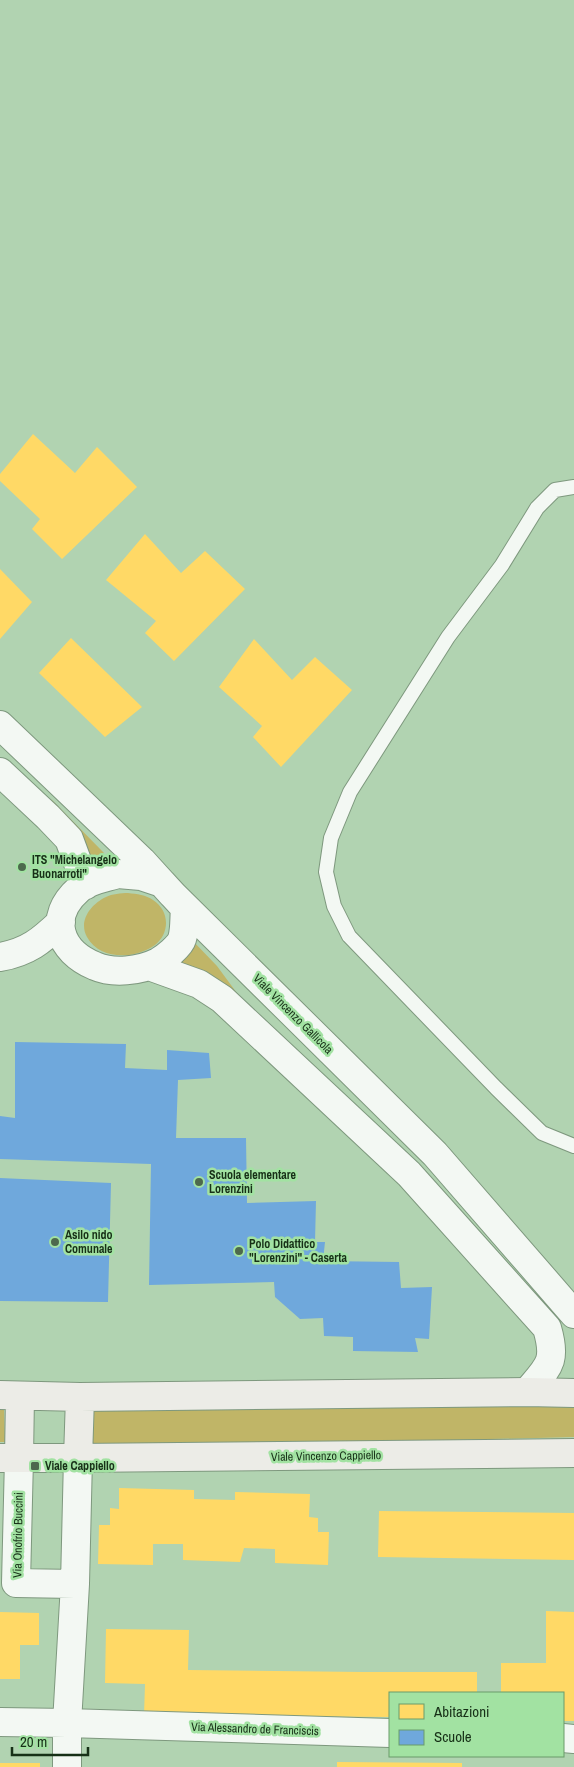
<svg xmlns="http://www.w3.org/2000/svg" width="574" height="1767" viewBox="0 0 574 1767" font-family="'Archivo Narrow',sans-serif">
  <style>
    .green { fill: #c0b567 }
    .homes { fill: #ffd966 }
    .schools { fill: #6fa8dc }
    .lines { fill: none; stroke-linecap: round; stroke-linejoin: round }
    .lane-casing { stroke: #7e987e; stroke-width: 16 }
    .street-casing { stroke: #7e987e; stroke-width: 30 }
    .secondary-casing { stroke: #7e987e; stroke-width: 30 }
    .lane { stroke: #f3f8f3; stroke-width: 14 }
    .street { stroke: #f3f8f3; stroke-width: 28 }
    .secondary { stroke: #ecece7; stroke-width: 28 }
    .poi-dot { fill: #4d694d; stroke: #a2e2a2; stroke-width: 2 }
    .labels { text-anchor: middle; stroke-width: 5; stroke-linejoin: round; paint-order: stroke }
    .poi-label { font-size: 12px; font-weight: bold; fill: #173017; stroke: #a2e2a2; text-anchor: start }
    .street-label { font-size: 12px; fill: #173017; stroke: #a2e2a2 }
  </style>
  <rect width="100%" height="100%" fill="#b1d3b1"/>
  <path class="green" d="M51 799 104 853 88 864 66 821Z
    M128 893C137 894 146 895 153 900 170 911 170 933 155 945 136 959 100 961 87 937 78 921 91 904 106 897 112 894 121 893 128 893Z
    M190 938 217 966 242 1000C218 980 206 972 177 961Z
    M574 1404V1437L90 1449 92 1408Z
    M0 1408H4L5 1442H0Z"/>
  <path class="homes" d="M33 434 75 473 97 447 137 487 62 559 32 529 40 519 0 481V474Z
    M145 534 181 573 205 551 245 589 174 661 145 633 156 621 106 580Z
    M0 569 32 602 0 639Z
    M71 638 142 707 105 737 39 673Z
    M254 639 292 680 315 657 352 690 281 767 253 737 262 726 219 687Z
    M119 1488 194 1490V1499L235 1500V1492L310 1494 309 1517 318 1518V1532H329L328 1565 275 1563V1549L244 1548 240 1562 183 1560V1544H153V1565L98 1564 99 1525H110V1508L119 1509Z
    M379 1511 574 1513V1560L378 1557Z
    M546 1611 574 1612V1721H563V1693H501V1663H546Z
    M0 1612 39 1613V1645H20V1679H0Z
    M106 1629 189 1630 188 1670 363 1672H477V1693H390V1717L144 1715 145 1684 105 1683Z
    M337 1762 462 1763V1767H337Z
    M0 1763H40V1767H0Z"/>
  <path class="schools" d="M15 1042 126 1044 125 1068 167 1070V1050L209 1053 211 1078 178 1080 176 1138H246L247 1203 316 1201 315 1242H325L323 1261 399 1262 401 1288 432 1287 429 1339 415 1338 418 1352 353 1351V1337L324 1336 323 1318 300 1319 275 1297 274 1282 149 1285 151 1164 0 1159V1116L15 1118Z
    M0 1178 111 1183 108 1302 0 1301Z"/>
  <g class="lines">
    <g class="lane-casing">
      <path id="lane" d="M574 487 555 490 537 508 502 565 448 637 350 792 331 838 326 872 334 906 349 936 496 1088 542 1133 574 1146"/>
    </g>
    <g class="street-casing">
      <path id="street" d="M0 725 142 861 172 894 435 1154 574 1314
        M0 772 48 817 69 839 86 885
        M118 874 141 876 162 883 185 908C184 918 185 930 182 939 180 946 165 958 158 962 140 971 113 974 95 966 59 951 47 917 79 889 89 880 105 878 118 874Z
        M0 957C28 952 41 941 61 922
        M149 966 199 984 222 999 409 1174 547 1328C557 1362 549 1366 527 1392
        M19 1458 16 1583 75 1584
        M0 1722 67 1723 390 1733
        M563 1738 574 1739
        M67 1767V1723L75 1584 78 1458"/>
    </g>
    <g class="secondary-casing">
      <path id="secondary" d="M0 1395 80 1397 527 1392 574 1393
        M0 1458H78L574 1453
        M19 1458 20 1396
        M78 1458 80 1397"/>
    </g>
    <use href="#lane" class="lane"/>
    <use href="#street" class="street"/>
    <use href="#secondary" class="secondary"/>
  </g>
  <g class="poi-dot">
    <circle cx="22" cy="867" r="5"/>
    <circle cx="199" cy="1182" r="5"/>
    <circle cx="55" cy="1242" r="5"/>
    <circle cx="239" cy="1251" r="5"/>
    <rect x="30" y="1461" width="10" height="10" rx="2.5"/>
  </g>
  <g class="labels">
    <g class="poi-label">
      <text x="32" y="864">ITS "Michelangelo<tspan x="32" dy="14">Buonarroti"</tspan></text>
      <text x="209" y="1179">Scuola elementare<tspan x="209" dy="14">Lorenzini</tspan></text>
      <text x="65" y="1239">Asilo nido<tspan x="65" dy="14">Comunale</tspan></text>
      <text x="249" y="1248">Polo Didattico<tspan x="249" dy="14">"Lorenzini" - Caserta</tspan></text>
      <text x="45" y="1470">Viale Cappiello</text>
    </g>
    <g class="street-label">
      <text transform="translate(293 1014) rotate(45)" y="4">Viale Vincenzo Gallicola</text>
      <text transform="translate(326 1456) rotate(-1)" y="4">Viale Vincenzo Cappiello</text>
      <text transform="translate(18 1535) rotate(-89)" y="4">Via Onofrio Buccini</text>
      <text transform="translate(255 1729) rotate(2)" y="4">Via Alessandro de Franciscis</text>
    </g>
  </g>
  <rect x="389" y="1692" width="175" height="65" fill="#a2e2a2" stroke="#6a9b6a"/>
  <rect x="399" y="1704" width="25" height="15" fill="#ffd966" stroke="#6a9b6a"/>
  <text x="434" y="1717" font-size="15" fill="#173017">Abitazioni</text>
  <rect x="399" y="1730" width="25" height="15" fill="#6fa8dc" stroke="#6a9b6a"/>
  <text x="434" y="1742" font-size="15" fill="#173017">Scuole</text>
  <path d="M12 1747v8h76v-8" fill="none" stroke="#173017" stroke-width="2.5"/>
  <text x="20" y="1747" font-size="15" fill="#173017" stroke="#a2e2a2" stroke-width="4" paint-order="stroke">20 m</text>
</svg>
